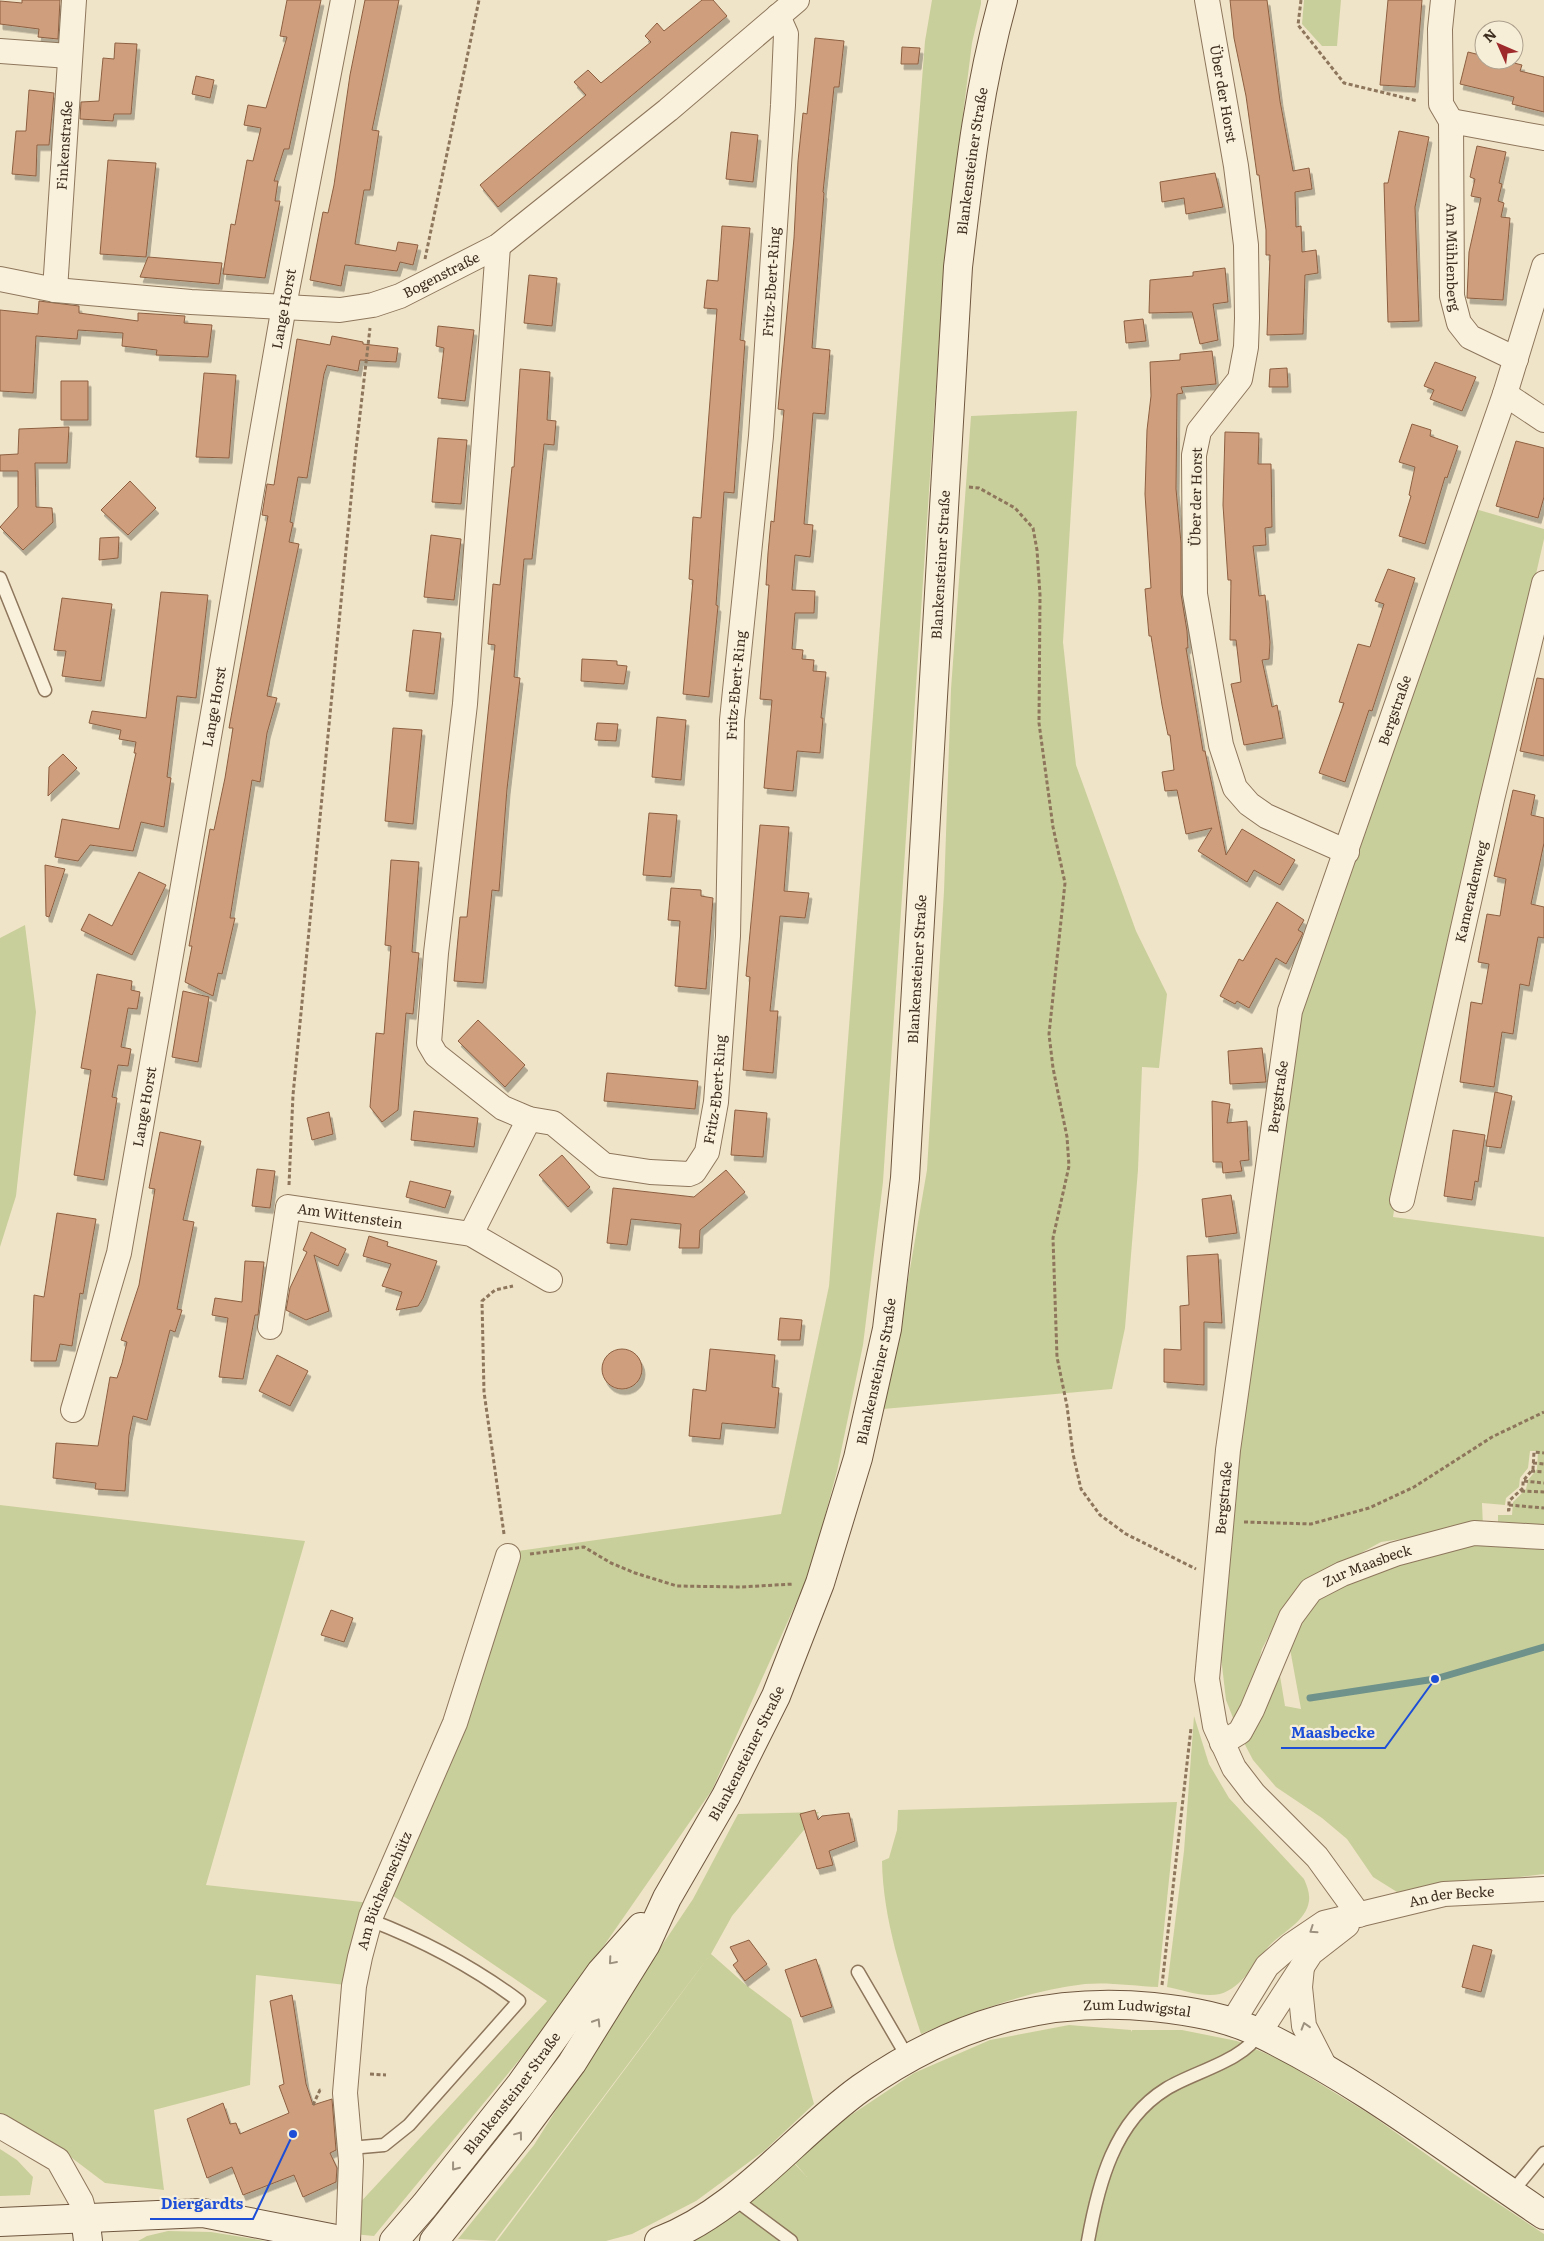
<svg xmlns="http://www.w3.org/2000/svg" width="1544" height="2241" viewBox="0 0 1544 2241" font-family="Literata,serif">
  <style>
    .green { fill: #c9cf9b }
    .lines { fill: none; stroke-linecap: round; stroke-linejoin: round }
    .stream { stroke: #6f938a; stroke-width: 7 }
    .building { fill: #cf9f7d; stroke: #8d5f41; filter: url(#shadow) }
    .lane-casing { stroke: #8d765c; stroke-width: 15 }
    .street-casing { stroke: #8d765c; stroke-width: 26 }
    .secondary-casing { stroke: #6f573f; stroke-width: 30 }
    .path { stroke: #8d765c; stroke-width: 3; stroke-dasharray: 4 2.5; stroke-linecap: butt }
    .lane { stroke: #faf1dc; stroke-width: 12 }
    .street { stroke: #faf1dc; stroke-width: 24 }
    .secondary { stroke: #faf1dc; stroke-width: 28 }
    .oneway { stroke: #9c907e }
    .labels { text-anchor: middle; stroke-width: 4.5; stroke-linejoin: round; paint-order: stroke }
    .street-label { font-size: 14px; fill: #3d2e20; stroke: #f7eed8 }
    .leader { fill: none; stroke: #1d4ed8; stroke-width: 2 }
    .callout-dot { fill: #1d4ed8; stroke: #f7eed8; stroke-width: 2 }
    .callout-label { font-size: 15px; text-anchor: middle; font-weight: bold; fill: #1d4ed8; stroke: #f7eed8; stroke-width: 4.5; stroke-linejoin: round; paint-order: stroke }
  </style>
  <defs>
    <filter id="shadow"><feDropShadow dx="3" dy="5.5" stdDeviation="0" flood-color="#0004"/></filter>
  </defs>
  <rect width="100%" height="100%" fill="#f0e4c8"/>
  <path class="green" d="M932 0H981V4L972 43 944 266 883 1182 863 1345 837 1471 810 1572 712 1790 553 2019 374 2236 353 2234 355 2208 547 2001 386 1891 518 1551 781 1514 829 1286 925 41Z
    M1304 0H1341L1337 46H1322L1302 24Z
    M1077 411 1063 642 1076 765 1136 931 1167 994 1159 1068 1142 1067 1138 1170 1125 1328 1112 1389 883 1409 900 1327 927 1170 944 891 951 689 971 416Z
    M1472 508 1544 529V539L1404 1149 1393 1217 1544 1237V1531L1498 1528V1515H1512L1513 1502 1526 1489 1528 1480 1537 1469 1538 1451H1530L1528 1468 1520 1478 1519 1487 1506 1498 1505 1505 1482 1503 1483 1527 1381 1542 1319 1576 1272 1630 1262 1649 1256 1672 1235 1723 1226 1700 1221 1657 1229 1564 1239 1448 1298 1007Z
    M25 925 36 1012 16 1196 0 1247V938Z
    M0 1505 305 1541 206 1885 371 1903 346 1985 256 1975 250 2085 154 2110 164 2190 105 2183 68 2155 0 2114Z
    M1544 1543V1874L1397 1892 1373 1877 1347 1839 1322 1818 1276 1787 1253 1760 1241 1737 1279 1670 1285 1706 1301 1709 1288 1638 1315 1595 1451 1544Z
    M1194 1716 1209 1764 1229 1798 1304 1879C1307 1886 1310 1893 1309 1901 1306 1922 1282 1932 1269 1946 1255 1962 1242 1988 1220 1994 1204 1998 1183 1990 1167 1987L1184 1851Z
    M1177 1802 1158 1987C1135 1986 1108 1982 1085 1984 1028 1991 973 2011 921 2034 903 1977 883 1921 882 1861L889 1858 897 1830 898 1810Z
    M819 1812 732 1916 711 1954 746 1985 791 2019 814 2104 764 2151 696 2201 632 2234 606 2241H497L710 1955 495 2241 458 2239 534 2145 628 1996 693 1899 738 1814Z
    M1069 2025 1131 2030 1132 2032V2030H1182L1237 2041 1283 2061 1371 2115 1454 2174 1544 2234V2241H680L793 2162 807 2177 794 2162 842 2121 914 2073 990 2040Z
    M0 2149 17 2160 33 2177 30 2195 0 2196Z
    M168 2231 211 2232 266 2241H138L147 2236Z"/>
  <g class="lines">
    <path class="stream" d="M1310 1698 1435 1679 1544 1647"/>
  </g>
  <path class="building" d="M22 0H60L58 39 38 37 39 29 0 24V1L22 3Z
    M287 0H321L289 149H284L274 181H278L275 201H280L265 278 223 274 231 224 235 225 247 160 253 161 261 128 244 125 248 105 266 108 287 37 280 36Z
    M365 0H399L372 130 379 131 370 190H364L355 244 396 251 398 242 418 245 413 265 400 262 397 271 345 265 341 286 310 280 323 212 328 213 334 185 350 75Z
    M702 0H713L727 16 498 207 480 185 586 95 574 82 588 70 601 83 651 42 645 36 657 23 664 31Z
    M1230 0H1267L1280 101 1293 171 1309 168 1312 189 1295 192 1296 227 1301 226 1302 252 1316 250 1318 273 1305 275 1303 334 1267 335 1270 255H1266V230L1259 175H1257L1246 96 1234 38Z
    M1388 0H1422L1415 87 1380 85Z
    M815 38 844 41 839 87H834L823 192 824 193 812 348 830 350 825 414 813 413 804 524 813 525 810 557 795 555 792 590 815 591 814 613H795L792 649 803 650 802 659 814 660 813 671 826 672 821 718H823L820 753 797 751 793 791 764 788 772 700 760 699 769 585H766L768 553 771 521 774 522 784 410 778 409 794 238 798 161 803 113 807 114Z
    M115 43 137 44 131 114H114L113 121 80 119 81 102 99 101 103 58 114 59Z
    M902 47 920 48 918 64H901Z
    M1468 52 1484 56V60H1502L1522 65 1520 71 1544 77V112L1512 104 1514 97 1460 84Z
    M196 76 214 80 210 98 192 94Z
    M29 90 54 93 49 145H37L36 176 12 174 16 131H26Z
    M1399 131 1429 137 1415 207 1419 321 1388 322 1384 183H1388Z
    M731 132 758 135 753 182 726 179Z
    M1477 146 1506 152 1499 183 1502 184 1498 201 1504 203 1501 217 1510 218 1503 300 1467 298 1469 252 1481 198 1471 196 1475 179 1470 177Z
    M108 160 156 163 146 257 100 254Z
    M1215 173 1223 207 1186 214 1184 198 1162 202 1160 182Z
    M722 226 750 228 740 340 745 341 734 493 724 492 716 605 718 606 709 697 683 694 693 580 689 579 693 517 701 518 717 309 704 308 707 280 718 281Z
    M148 257 222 263 219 284 140 277Z
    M1225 268 1228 302 1213 304 1218 340 1200 344 1192 312 1149 313 1150 280 1193 276V272Z
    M529 275 557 278 552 326 524 323Z
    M39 301 79 306V313L138 321V313L185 316 184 323 212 325 208 357 156 355 157 350 122 346 123 333 78 330 77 339 36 336 33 393 0 391V310L38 314Z
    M1143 319 1146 341 1126 343 1124 321Z
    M438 326 474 330 465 401 438 398 444 348 436 346Z
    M332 336 363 342V344L398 348 396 362 360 360 358 371 327 365 324 374 307 478 298 477 290 522 293 523 289 542 299 544 267 696 277 698 267 733 260 782 252 780 230 918H235L222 974 218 973 213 996 185 982 192 946H189L210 829 214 830 225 778 233 728H229L268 516 262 515 267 484 274 485 297 339 330 345Z
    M1212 351 1216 384 1181 387 1183 393 1177 394 1176 489 1181 543V594L1187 631 1188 648H1186L1203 751H1205L1226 855 1242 829 1295 860 1280 885 1254 870 1247 882 1198 851 1212 828 1186 834 1177 790 1165 791 1162 772 1174 770 1170 735H1168L1162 705 1151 636H1149L1145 589 1151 588 1145 494 1147 430 1151 396 1150 362 1180 360V354Z
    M1435 362 1476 377 1462 411 1430 399 1434 390 1424 386Z
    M1287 368 1288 387H1269L1270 369Z
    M520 369 550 372 547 420 556 421 554 445 544 444 532 559H524L514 677 520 678 507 789 499 891 492 890 483 983 454 981 460 917H467L495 645 488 644 493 584 500 585 512 467H514Z
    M204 373 236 375 229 458 196 457Z
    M61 381H88V420H61Z
    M1412 424 1431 430 1430 436 1458 446 1447 478 1445 477 1425 544 1399 536 1411 496 1409 495 1415 467 1399 462Z
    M69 427 67 463H35L36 507 52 508 53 522 23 550 0 527 18 507V471H0V455L18 454 19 429Z
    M1225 432 1259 433 1258 464H1271L1272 527 1265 528 1266 545 1253 546 1259 596 1265 595 1270 642 1269 659 1262 660 1272 707 1277 705 1283 738 1244 745 1231 684 1241 682 1236 640H1230L1231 580H1228L1223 505Z
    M438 438 467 440 461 504 432 502Z
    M1516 441 1544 448V497L1538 518 1496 506Z
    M130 481 156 508 128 535 101 510Z
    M431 535 461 539 454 600 424 597Z
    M119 537 118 558 99 560 100 538Z
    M1388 569 1415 578 1372 711 1369 710 1345 782 1319 773 1344 703 1339 702 1358 644 1370 647 1384 604 1375 601Z
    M161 592 208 595 196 698 177 696 167 777 171 778 164 827 141 822 133 851 90 845 78 861 55 857 62 819 119 829 136 753H134L136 742 119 739 121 730 89 723 92 711 146 718Z
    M62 598 112 604 101 681 62 676 66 651 54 650Z
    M413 630 441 633 434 694 406 691Z
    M582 659 617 661V665L627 666 624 684 581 681Z
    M1537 678 1544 679V756L1520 751Z
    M657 717 686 720 681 780 652 777Z
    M597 723 618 724 616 741 595 740Z
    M393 728 422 730 413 824 385 821Z
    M63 754 77 768 48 796 49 767Z
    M1513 790 1535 795 1531 815 1544 818V843L1531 904 1544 907V938L1538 937 1529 986 1520 984 1513 1034 1502 1032 1494 1087 1460 1082 1471 1002 1482 1004 1489 964 1478 962 1487 914 1500 916 1506 879 1494 876Z
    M649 813 677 815 671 877 643 875Z
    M760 825 789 827 784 891 809 893 805 918 780 916 770 1011H778L773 1073 743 1070 750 977 746 976Z
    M391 860 419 862 412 952 419 953 413 1014 406 1013 398 1110 382 1122 370 1107 376 1033 384 1034 391 946 385 945Z
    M45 865 65 869 49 917 46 916Z
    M139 872 166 885 132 955 81 930 89 914 112 926Z
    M671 888 701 890V896L713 898 706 989 675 986 680 921 668 920Z
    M1277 902 1304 920 1298 930 1303 933 1300 939 1286 964 1276 958 1249 1008 1237 1001 1235 1004 1220 996 1239 959 1243 961Z
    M97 974 132 981 131 990 140 992 137 1009 128 1008 121 1047 131 1049 128 1066 118 1065 112 1097 117 1098 104 1180 74 1175 91 1070 81 1068Z
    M183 991 209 997 198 1062 172 1057Z
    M478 1020 525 1065 505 1087 458 1041Z
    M1262 1048 1266 1082 1230 1084 1228 1051Z
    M607 1073 698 1081 695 1109 604 1101Z
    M1495 1092 1512 1096 1501 1148 1486 1146Z
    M1212 1101 1230 1104 1227 1123 1247 1121 1249 1160 1240 1161 1242 1171 1223 1173 1222 1162H1213Z
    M735 1110 767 1113 763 1157 731 1155Z
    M414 1111 478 1118 474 1147 411 1140Z
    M329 1112 333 1134 312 1140 307 1118Z
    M1453 1130 1485 1135 1478 1182 1475 1181 1472 1200 1444 1196Z
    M160 1132 201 1141 183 1220 194 1222 177 1309 182 1310 175 1332 170 1330 147 1420 133 1416 129 1435 125 1491 95 1489 96 1483 53 1478 56 1443 98 1446 110 1377 117 1378 122 1363 127 1342 121 1340 139 1285 155 1189 149 1188Z
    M562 1155 590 1187 568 1207 539 1175Z
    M257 1169 275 1171 270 1208 252 1206Z
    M726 1170 745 1192 700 1230 699 1248H679L681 1224 631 1219 627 1245 607 1243 613 1188 694 1197Z
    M410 1181 451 1191 445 1208 406 1197Z
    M1231 1195 1237 1233 1206 1237 1202 1199Z
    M57 1213 96 1219 83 1294 80 1293 72 1346 60 1344 56 1361H31L34 1295 44 1297Z
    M311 1232 346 1249 338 1266 314 1255 329 1311 306 1320 286 1310 290 1288 307 1252 303 1250Z
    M369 1236 388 1242 387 1246 437 1261 423 1298 418 1306 396 1310 402 1292 382 1286 391 1264 363 1256Z
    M1218 1254 1222 1323 1204 1322V1385L1164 1382V1349L1181 1350 1180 1306 1189 1305 1187 1256Z
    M245 1261 264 1262 258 1315H255L243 1379 219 1377 228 1318 212 1315 215 1298 242 1302Z
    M780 1318 802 1320 800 1340H778Z
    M710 1349 775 1355 772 1387 779 1388 775 1428 722 1423 720 1439 689 1436 693 1389 706 1391Z
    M602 1369a20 20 0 1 1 40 0a20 20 0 1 1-40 0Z
    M277 1355 308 1371 290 1406 259 1391Z
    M331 1610 353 1618 344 1642 321 1635Z
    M815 1810 818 1820 822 1816 849 1813 855 1841 829 1851 833 1865 817 1869 800 1814Z
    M749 1940 767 1964 745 1981 733 1965 738 1961 730 1947Z
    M1473 1945 1492 1950 1481 1992 1462 1987Z
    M816 1959 832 2007 801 2017 785 1970Z
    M292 1995 306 2084 313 2105 332 2099 336 2150 330 2153 337 2168 336 2182 303 2197 294 2175 243 2195 232 2167 207 2178 187 2119 223 2103 230 2124 236 2123 240 2134 289 2113 279 2086 284 2084 270 2001Z"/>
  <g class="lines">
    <g class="lane-casing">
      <path id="lane" d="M0 578 45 690
        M858 1972 908 2058
        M350 2148 384 2145 409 2125 519 2001C475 1968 422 1940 370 1920
        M1511 2193 1544 2153
        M733 2198 791 2241
        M1088 2241C1098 2185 1114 2121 1166 2089 1193 2072 1244 2061 1259 2033"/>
    </g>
    <g class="street-casing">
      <g id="street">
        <path id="s1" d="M1207 0 1236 166 1246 245 1247 318 1246 347 1240 379 1199 431 1194 455 1195 594 1221 745 1235 788 1249 804 1266 816 1347 852"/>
        <path id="s2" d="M1443 0 1440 29 1441 104 1451 121 1452 296 1459 323 1470 337 1516 359"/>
        <path d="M0 51 69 56"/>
        <path d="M1451 121 1544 138"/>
        <path id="s3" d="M498 246 465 704 436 953 429 1043 436 1055 503 1108 529 1119 553 1123 604 1165 650 1172 689 1174 694 1172 707 1152 716 1102 728 936 732 720 761 436 783 105 786 34 778 16"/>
        <path id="s4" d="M0 279 55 290 191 302 340 310 373 305 400 296 498 246 668 110 797 0"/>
        <path id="s5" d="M55 290 74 0"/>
        <path d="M1505 394 1544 420"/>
        <path id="s6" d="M1402 1200 1492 799 1544 583"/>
        <path d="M471 1234 529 1119"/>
        <path id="s7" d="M270 1327 288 1207 471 1234 550 1280"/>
        <path id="s8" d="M73 1410 119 1253 284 306 343 0"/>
        <path id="s9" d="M1222 1743 1240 1732 1252 1710 1291 1617 1311 1590 1342 1574 1395 1554 1474 1533 1544 1537"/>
        <path id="s10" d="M1359 1915 1317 1857 1254 1794 1234 1768 1215 1726 1207 1679 1228 1450 1290 1011 1505 394 1544 266"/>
        <path d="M1302 1967 1300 1987 1304 2026 1326 2069"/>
        <path id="s11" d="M1232 2023 1267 1966 1290 1946 1324 1923 1444 1894 1544 1889"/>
        <path d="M1259 2033 1311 1953 1347 1925"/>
        <path d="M0 2126 58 2160 81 2201 85 2216"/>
        <path id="s12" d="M348 2241 351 2161 345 2093 354 1986 360 1957 371 1916 455 1723 508 1556"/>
      </g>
    </g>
    <g class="secondary-casing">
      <g id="secondary">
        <path d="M85 2216 88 2241"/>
        <path d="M0 2222 203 2213 346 2241"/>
        <path id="s13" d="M394 2241 425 2205 521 2084 601 1972 641 1927"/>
        <path id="s14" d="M434 2241 520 2133 572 2063 646 1944 667 1898 726 1796 776 1696 820 1583 858 1458 887 1329 905 1178 958 267C969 174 978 90 1003 0"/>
        <path id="s15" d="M659 2241C739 2211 793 2137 861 2088 951 2025 1043 1996 1153 2007 1190 2011 1228 2017 1261 2034 1362 2083 1451 2153 1544 2215"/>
      </g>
    </g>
    <path class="path" d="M1301 0 1298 25 1344 83 1418 101
      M425 259 479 0
      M969 487 979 488 1015 508 1033 528 1037 550 1040 595 1039 723 1053 827 1065 883 1049 1034 1053 1068 1067 1137 1069 1166 1053 1238 1057 1357 1067 1406 1073 1454 1081 1489 1100 1515 1126 1534 1196 1569
      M289 1185 293 1095 355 458 370 328
      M1533 1463 1544 1464
      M1531 1471 1544 1472
      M1524 1481 1544 1483
      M1521 1491 1544 1492
      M1509 1505 1544 1508
      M1507 1510H1509V1501L1523 1488V1481L1533 1469 1534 1452 1544 1453
      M1244 1522 1311 1524 1369 1508 1414 1487 1492 1437 1544 1412
      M504 1534 484 1392 482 1301 495 1290 513 1286
      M530 1554 584 1547 611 1563 635 1573 677 1586 740 1587 794 1584
      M1162 1985 1191 1728
      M370 2074 386 2075
      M313 2105 320 2090H323"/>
    <use href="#lane" class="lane"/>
    <use href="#street" class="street"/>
    <use href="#secondary" class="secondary"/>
  </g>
  <defs><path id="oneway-chevron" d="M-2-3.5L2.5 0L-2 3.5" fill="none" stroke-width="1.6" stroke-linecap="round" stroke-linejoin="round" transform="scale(1.25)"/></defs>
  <g class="oneway">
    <use href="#oneway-chevron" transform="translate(1313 1930) rotate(146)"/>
    <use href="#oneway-chevron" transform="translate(612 1961) rotate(131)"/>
    <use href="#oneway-chevron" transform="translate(597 2022) rotate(-58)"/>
    <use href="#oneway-chevron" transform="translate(1305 2026) rotate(-107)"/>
    <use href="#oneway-chevron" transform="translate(519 2135) rotate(-53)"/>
    <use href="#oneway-chevron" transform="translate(455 2167) rotate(128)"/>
  </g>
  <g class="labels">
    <g class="street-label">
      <text dy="5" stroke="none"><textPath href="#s1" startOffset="95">Über der Horst</textPath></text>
      <text dy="5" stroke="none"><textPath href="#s5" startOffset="145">Finkenstraße</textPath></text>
      <text dy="5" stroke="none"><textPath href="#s14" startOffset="2201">Blankensteiner Straße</textPath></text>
      <text dy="5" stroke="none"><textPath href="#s2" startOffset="260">Am Mühlenberg</textPath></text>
      <text dy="5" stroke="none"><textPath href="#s4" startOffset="450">Bogenstraße</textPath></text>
      <text dy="5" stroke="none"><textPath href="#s3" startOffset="2006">Fritz-Ebert-Ring</textPath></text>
      <text dy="5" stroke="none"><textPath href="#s8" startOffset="1122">Lange Horst</textPath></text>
      <text transform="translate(1196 497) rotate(-89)" y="5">Über der Horst</text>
      <text dy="5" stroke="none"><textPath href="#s14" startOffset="1796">Blankensteiner Straße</textPath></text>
      <text dy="5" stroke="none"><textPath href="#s3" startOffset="1601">Fritz-Ebert-Ring</textPath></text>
      <text dy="5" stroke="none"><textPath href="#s8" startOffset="718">Lange Horst</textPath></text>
      <text dy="5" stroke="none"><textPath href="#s10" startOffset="1279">Bergstraße</textPath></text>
      <text dy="5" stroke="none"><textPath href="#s6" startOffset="316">Kameradenweg</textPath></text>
      <text dy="5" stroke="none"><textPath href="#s14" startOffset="1391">Blankensteiner Straße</textPath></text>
      <text dy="5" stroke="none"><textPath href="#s3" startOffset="1196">Fritz-Ebert-Ring</textPath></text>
      <text dy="5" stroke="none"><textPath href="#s10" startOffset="874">Bergstraße</textPath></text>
      <text dy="5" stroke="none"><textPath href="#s8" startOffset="312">Lange Horst</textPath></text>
      <text dy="5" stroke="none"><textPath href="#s7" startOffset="184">Am Wittenstein</textPath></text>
      <text dy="5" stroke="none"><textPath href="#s14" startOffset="986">Blankensteiner Straße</textPath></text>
      <text dy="5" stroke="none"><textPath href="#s10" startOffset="469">Bergstraße</textPath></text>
      <text dy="5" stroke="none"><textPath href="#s9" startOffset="242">Zur Maasbeck</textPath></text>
      <text dy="5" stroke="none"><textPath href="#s14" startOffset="581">Blankensteiner Straße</textPath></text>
      <text dy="5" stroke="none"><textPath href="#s12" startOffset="356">Am Büchsenschütz</textPath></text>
      <text dy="5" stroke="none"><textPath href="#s11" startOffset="269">An der Becke</textPath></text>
      <text dy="5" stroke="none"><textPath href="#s15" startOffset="549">Zum Ludwigstal</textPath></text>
      <text dy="5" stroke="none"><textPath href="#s13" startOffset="189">Blankensteiner Straße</textPath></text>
    </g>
  </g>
  <path class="leader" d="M1435 1679L1385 1748H1281M293 2134L253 2219H150"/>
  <g class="callout-dot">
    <circle cx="1435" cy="1679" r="5"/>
    <circle cx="293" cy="2134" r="5"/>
  </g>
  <g class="callout-label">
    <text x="1333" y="1738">Maasbecke</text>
    <text x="202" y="2209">Diergardts</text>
  </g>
  <g transform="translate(1499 45) rotate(315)"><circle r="24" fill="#f7eed8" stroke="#ada18e"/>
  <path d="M0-4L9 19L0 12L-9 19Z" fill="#9e2a2b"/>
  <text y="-8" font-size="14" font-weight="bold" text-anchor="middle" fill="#3d2e20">N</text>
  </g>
</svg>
